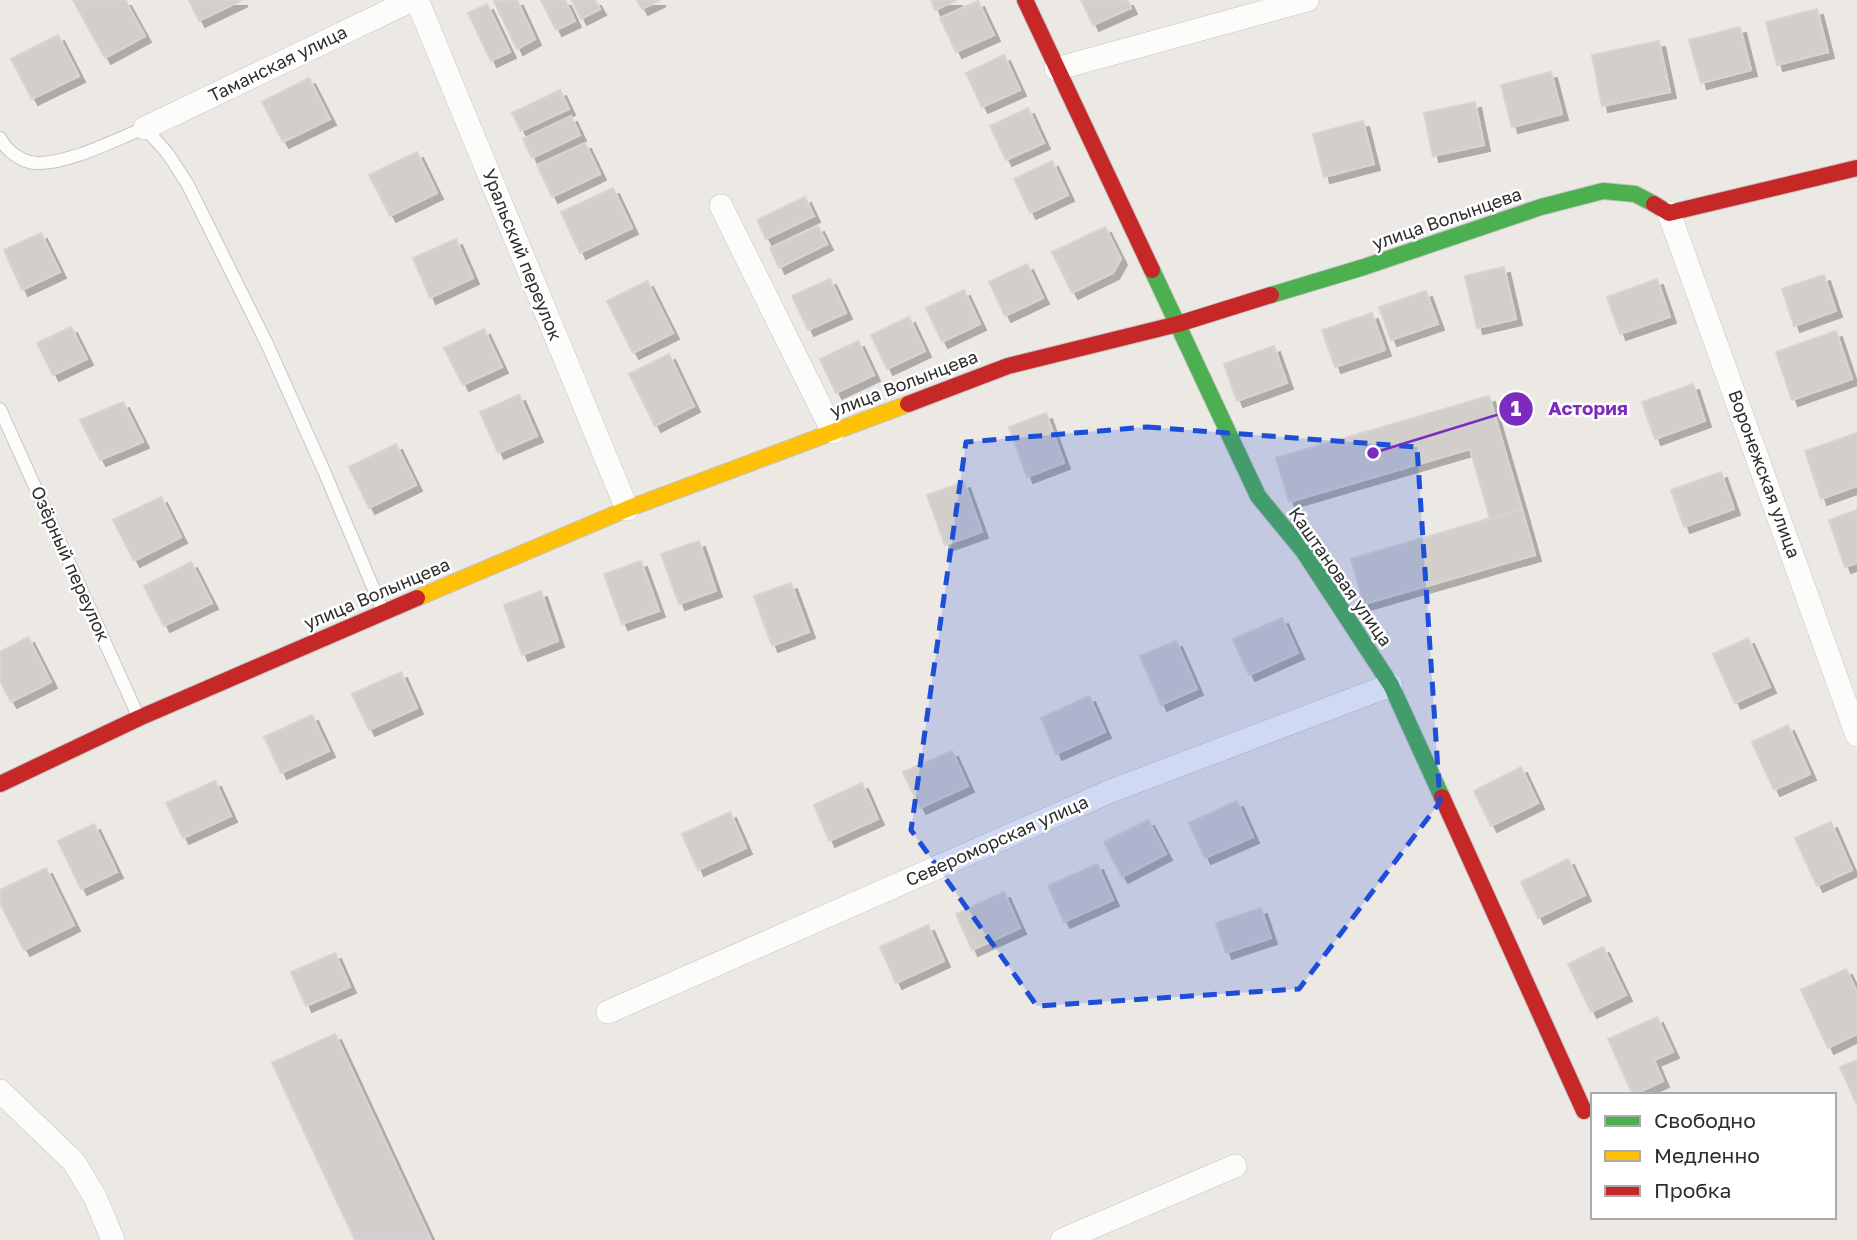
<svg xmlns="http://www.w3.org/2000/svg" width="1857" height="1240" viewBox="0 0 1857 1240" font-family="'Golos Text',sans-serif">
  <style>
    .building { fill: #d1cecb; stroke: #d7d4d0; stroke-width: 2; filter: url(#shadow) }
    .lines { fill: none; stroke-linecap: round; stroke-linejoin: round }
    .lane-casing { stroke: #c5c4c5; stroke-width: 14 }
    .street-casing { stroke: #c5c4c5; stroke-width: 24 }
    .fast-casing { stroke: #c5c4c5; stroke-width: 18 }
    .slow-casing { stroke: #c5c4c5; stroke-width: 18 }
    .jam-casing { stroke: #c5c4c5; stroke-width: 18 }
    .lane { stroke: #fcfcfb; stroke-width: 12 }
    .street { stroke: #fcfcfb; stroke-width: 23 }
    .fast { stroke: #4caf50; stroke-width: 16 }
    .slow { stroke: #ffc107; stroke-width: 16 }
    .jam { stroke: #c62828; stroke-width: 16 }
    .marked { fill: #1d4ed8; fill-opacity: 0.2; stroke: #1d4ed8; stroke-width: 5; stroke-dasharray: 14 9; stroke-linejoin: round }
    .labels { text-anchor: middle; stroke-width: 5; stroke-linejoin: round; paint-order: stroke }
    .street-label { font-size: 18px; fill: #2e2e2e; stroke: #fff }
    .leader { fill: none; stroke: #7b2cbf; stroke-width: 2.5 }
    .callout-dot { fill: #7b2cbf; stroke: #fff; stroke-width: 2.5 }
    .mark-label { font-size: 21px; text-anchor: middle; font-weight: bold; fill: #fff }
    .callout-label { font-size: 19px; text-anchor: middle; font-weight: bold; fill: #7b2cbf; stroke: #fff; stroke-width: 5; stroke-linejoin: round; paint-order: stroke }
  </style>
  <defs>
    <filter id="shadow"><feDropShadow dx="6" dy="6" stdDeviation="0" flood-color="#0004"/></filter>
  </defs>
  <rect width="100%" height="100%" fill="#ece8e4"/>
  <path class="building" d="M73 0H125L145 36 105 58Z
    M189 0H242L199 21Z
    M517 0 535 39 517 49 494 1Z
    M541 0H565L575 21 556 30Z
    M572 0H595L600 9 581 19Z
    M637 0H660L642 9Z
    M931 0H957L935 10Z
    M1081 0H1127L1131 8 1093 25Z
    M978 1 994 35 956 52 940 18Z
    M487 4 510 52 491 61 468 13Z
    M1817 9 1828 52 1777 65 1766 22Z
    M1740 27 1751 70 1701 83 1689 40Z
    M58 35 79 76 32 99 11 59Z
    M1659 41 1670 92 1602 106 1592 55Z
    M1004 55 1020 90 982 107 966 73Z
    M1551 72 1562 114 1512 127 1501 85Z
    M309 78 330 119 283 142 262 102Z
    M560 90 569 109 521 131 512 113Z
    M1475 102 1484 145 1433 156 1424 113Z
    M1028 108 1044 143 1006 160 990 126Z
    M571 116 580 135 532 158 523 139Z
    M1363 121 1374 164 1324 177 1313 134Z
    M585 143 600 174 552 197 537 165Z
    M417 152 437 193 390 216 369 175Z
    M1052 161 1068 195 1030 213 1014 179Z
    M613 188 632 228 580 253 561 212Z
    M805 197 814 216 766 239 757 220Z
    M818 226 827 244 779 268 770 248Z
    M1105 227 1121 259 1113 273 1072 293 1052 252Z
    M41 233 60 272 22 290 4 250Z
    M456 239 473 278 430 298 413 258Z
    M1027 264 1043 298 1005 316 989 282Z
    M1504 267 1516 319 1477 328 1465 276Z
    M1824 275 1836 311 1794 326 1782 289Z
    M830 279 846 313 808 330 792 296Z
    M1657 279 1670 317 1620 334 1607 297Z
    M647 281 673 333 633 353 607 301Z
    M964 290 980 324 942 342 926 308Z
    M1426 291 1438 324 1391 340 1379 307Z
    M1372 313 1385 350 1335 367 1322 330Z
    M909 317 925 351 887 369 871 335Z
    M71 327 87 359 53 375 37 343Z
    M484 329 502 367 463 385 444 348Z
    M1836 331 1852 379 1792 400 1776 352Z
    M858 341 874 375 836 393 820 359Z
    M1274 346 1287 383 1237 401 1224 364Z
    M669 354 694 406 655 426 629 374Z
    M1693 384 1705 421 1655 439 1642 402Z
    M519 395 537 436 498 453 480 412Z
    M1489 396 1522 509 1490 519 1470 449 1289 502 1276 458Z
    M123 402 143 442 100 460 80 420Z
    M1046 413 1064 463 1027 477 1009 427Z
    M1857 433V486L1821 499 1805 451Z
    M396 444 416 485 369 508 349 467Z
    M1721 472 1734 509 1684 527 1671 490Z
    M964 482 982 532 945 545 927 495Z
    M161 497 181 537 134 561 113 520Z
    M1522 509 1535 555 1364 604 1351 559Z
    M1857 510V563L1845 567 1829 520Z
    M699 541 716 591 679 604 661 554Z
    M641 561 659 611 622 624 604 574Z
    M191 562 212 603 164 626 144 586Z
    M791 583 809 632 772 646 754 596Z
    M541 591 558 641 522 655 504 605Z
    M1282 618 1298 653 1249 675 1233 639Z
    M28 637 51 682 11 702 0 681V652Z
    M1748 638 1770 687 1735 703 1713 654Z
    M1176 641 1197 689 1161 705 1140 656Z
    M401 672 417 708 369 730 352 694Z
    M1089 696 1105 732 1056 754 1041 718Z
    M312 715 329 751 281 773 264 737Z
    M1788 725 1810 774 1774 790 1752 742Z
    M952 751 968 786 920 808 903 772Z
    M1521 767 1538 803 1491 826 1474 791Z
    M215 781 231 816 183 838 166 803Z
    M862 783 878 819 829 841 814 805Z
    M1237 801 1253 837 1205 858 1189 823Z
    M730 812 746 848 698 870 682 834Z
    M1148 820 1166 854 1122 877 1104 842Z
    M1831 822 1852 870 1817 886 1795 838Z
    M94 824 117 872 81 889 58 841Z
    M1568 859 1585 895 1538 918 1521 882Z
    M1097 864 1113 900 1064 922 1048 886Z
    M46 868 74 925 24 950 0 903V890Z
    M1004 892 1020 928 972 950 956 914Z
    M1261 908 1271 938 1226 953 1216 923Z
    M928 925 944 961 896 983 880 947Z
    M1603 947 1626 995 1591 1012 1568 964Z
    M335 953 350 987 306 1006 291 972Z
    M1846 969 1857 992V1034L1828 1048 1801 990Z
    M1657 1017 1673 1052 1654 1060 1663 1081 1633 1095 1608 1039Z
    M335 1034 431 1240H355L272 1063Z
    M1857 1060V1105L1840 1067Z"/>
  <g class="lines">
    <g class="lane-casing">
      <path id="lane" d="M0 138C7 152 24 164 40 163 73 162 114 140 145 128L168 154 188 185 268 346 324 471 383 611
        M0 409 139 718"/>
    </g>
    <g class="street-casing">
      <path id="street" d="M417 0 627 509
        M1056 69 1307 0
        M145 128 412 0
        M721 206 833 432
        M1669 213 1857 735
        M608 1012 1111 791 1391 685
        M0 1091 74 1162 95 1197 113 1240
        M1062 1240 1235 1166"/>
    </g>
    <g class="fast-casing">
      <path id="fast" d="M1152 270 1258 496 1304 552 1391 685 1442 797
        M1271 295 1364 267 1541 207 1603 191 1635 194 1654 204"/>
    </g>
    <g class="slow-casing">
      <path id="slow" d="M417 598 627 509 908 404"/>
    </g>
    <g class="jam-casing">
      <path id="jam" d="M1025 0 1152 270
        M1654 204 1669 213 1857 168
        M908 404 1008 366 1178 324 1271 295
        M0 784 139 718 417 598
        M1442 797 1584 1111"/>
    </g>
    <use href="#lane" class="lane"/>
    <use href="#street" class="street"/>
    <use href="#fast" class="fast"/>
    <use href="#slow" class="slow"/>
    <use href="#jam" class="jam"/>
  </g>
  <path class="marked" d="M1147 427 1417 447 1440 802 1299 989 1037 1006 911 830 966 442Z"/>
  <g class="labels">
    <g class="street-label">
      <text transform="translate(278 64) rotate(-26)" y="6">Таманская улица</text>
      <text transform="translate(1447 219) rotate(-19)" y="6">улица Волынцева</text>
      <text transform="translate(522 255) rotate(68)" y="6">Уральский переулок</text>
      <text transform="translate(904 384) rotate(-21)" y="6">улица Волынцева</text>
      <text transform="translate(1764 474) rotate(70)" y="6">Воронежская улица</text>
      <text transform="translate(70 564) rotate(66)" y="6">Озёрный переулок</text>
      <text transform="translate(1340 577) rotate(55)" y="6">Каштановая улица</text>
      <text transform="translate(377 594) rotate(-23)" y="6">улица Волынцева</text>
      <text transform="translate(997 841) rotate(-24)" y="6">Североморская улица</text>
    </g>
  </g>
  <path class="leader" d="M1373 453L1516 409"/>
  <g class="callout-dot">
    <circle cx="1373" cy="453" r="7"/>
    <circle cx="1516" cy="409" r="18"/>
  </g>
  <g class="mark-label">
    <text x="1516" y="416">1</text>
  </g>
  <g class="callout-label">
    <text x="1588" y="415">Астория</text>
  </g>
  <rect x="1591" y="1093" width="245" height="126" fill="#ffffff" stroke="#ababab" stroke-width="2"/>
  <rect x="1605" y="1116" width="35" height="10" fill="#4caf50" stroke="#ababab" stroke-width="2"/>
  <text x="1654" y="1128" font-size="21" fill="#2e2e2e">Свободно</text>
  <rect x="1605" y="1151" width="35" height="10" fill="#ffc107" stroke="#ababab" stroke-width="2"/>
  <text x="1654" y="1163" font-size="21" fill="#2e2e2e">Медленно</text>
  <rect x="1605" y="1186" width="35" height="10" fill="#c62828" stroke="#ababab" stroke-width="2"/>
  <text x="1654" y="1198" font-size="21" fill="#2e2e2e">Пробка</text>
</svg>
